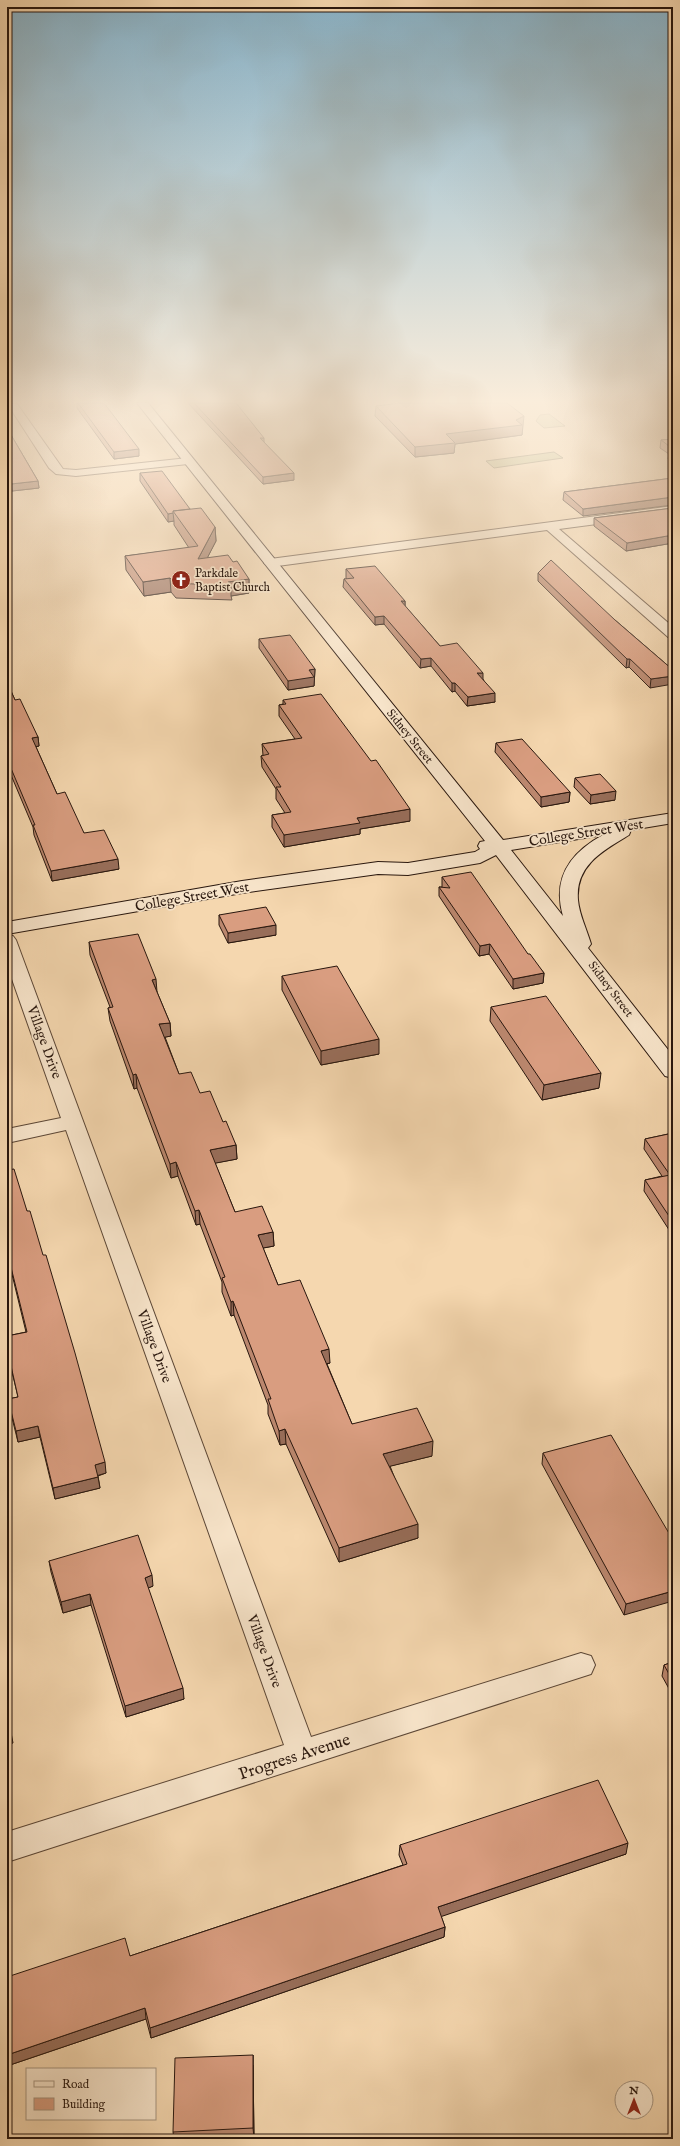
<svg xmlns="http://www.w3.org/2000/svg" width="680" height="2146" viewBox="0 0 680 2146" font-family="'IM FELL English',serif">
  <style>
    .green { fill: #c0bd88; stroke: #746a4b }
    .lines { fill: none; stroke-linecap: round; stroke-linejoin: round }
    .street-casing { stroke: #5c4736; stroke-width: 2 }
    .secondary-casing { stroke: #29170e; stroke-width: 2 }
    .street { fill: #f8e5cb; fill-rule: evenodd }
    .secondary { fill: #f8e5cb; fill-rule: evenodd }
    .wall { fill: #bb876e; stroke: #29170e }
    .shaded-wall { fill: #986e5a; stroke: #29170e }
    .building { fill: #d99d80; stroke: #29170e }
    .labels { text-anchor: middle; stroke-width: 3.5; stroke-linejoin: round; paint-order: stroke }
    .far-poi-label { font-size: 12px; fill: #29170e; stroke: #f8e5cb; text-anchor: start }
    .far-street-label { font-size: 12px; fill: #29170e; stroke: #f8e5cb }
    .street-label { font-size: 14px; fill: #29170e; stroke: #f8e5cb }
    .near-street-label { font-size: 17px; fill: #29170e; stroke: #f8e5cb }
  </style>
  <rect width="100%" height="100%" fill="#f5d7af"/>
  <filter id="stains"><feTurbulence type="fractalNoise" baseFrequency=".005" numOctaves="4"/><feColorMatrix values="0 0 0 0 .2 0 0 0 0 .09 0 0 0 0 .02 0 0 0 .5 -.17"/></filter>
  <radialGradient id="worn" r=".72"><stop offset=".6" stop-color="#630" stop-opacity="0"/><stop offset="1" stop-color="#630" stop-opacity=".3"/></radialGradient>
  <path class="green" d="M549 414 565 426 544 428 536 421 540 415Z
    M554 452 563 458 494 468 486 461Z"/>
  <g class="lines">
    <g class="street-casing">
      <path id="street" d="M7 403 17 404 63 469 76 470 188 458 194 461 188 464 76 476 56 474 49 468Z
        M673 506V514L559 529 673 627V638L668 637 547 530 270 567 264 563 270 559Z
        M7 935 13 936 16 940 311 1737 581 1653 591 1656 595 1665 591 1674 7 1862V1832L284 1745 66 1130 7 1143V1129L61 1118 7 965Z"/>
    </g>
    <g class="secondary-casing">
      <path id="secondary" d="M137 403H148L503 840 673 813V823L631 830 629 835C604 850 575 865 578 900 579 914 587 930 591 944L588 948 673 1056V1078L665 1076 496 855 480 863 408 875 378 874 242 893 7 934V922L242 881 378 862 408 863 475 852 480 849 478 846 480 842 485 841ZM603 835C570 853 552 878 563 916L511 850Z"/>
    </g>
    <use href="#street" class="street"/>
    <use href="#secondary" class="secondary"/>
  </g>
  <path class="wall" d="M77 403H104L139 456 114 459 77 408Z
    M188 403H236L264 442 294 480 263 484Z
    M376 406 523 426 522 427V435L455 444 454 453 415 457 375 416Z
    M7 428 38 481 39 488 12 491 7 482Z
    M673 439V462L668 459 669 454 660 448 661 440Z
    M140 473 215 527 216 541 207 558 233 562 249 579V593L231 596 232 600 176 598 171 592 144 596 126 570 125 556 189 548 174 525V521L168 522 140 481Z
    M673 478 583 516 563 500 564 492Z
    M673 508V543L626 551 594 526V518Z
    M346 569 405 601V606L440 646 483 679 495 702 467 706 455 691 452 692 431 666 420 668 384 624 375 625 343 587 344 579H347L346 578Z
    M538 573 615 620 673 670 650 688 629 667 626 668 538 581Z
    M259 639 315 669 314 686 288 690 259 648Z
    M7 682 15 700 38 737 39 746 36 747 57 794 84 833 119 869 52 881 34 835 33 827 11 775H8L7 773Z
    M283 700 410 821 360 829V834L284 847 272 827V815L285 813 276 799V789L262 767 261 756 263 755 262 744 295 739 279 716V705L283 704Z
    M496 743 570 792 569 802 541 807 495 752Z
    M575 778 615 800 590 804 574 787Z
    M442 877 528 954 544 973 543 983 513 989 489 954 479 956 439 896V887H442Z
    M219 915 276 935 228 943 219 925Z
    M89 942 157 992 170 1023 171 1036 165 1037 179 1074 200 1093 223 1122 236 1145 237 1159 215 1163 235 1212 273 1232 274 1246 263 1248 278 1285 330 1363 327 1364 352 1424 432 1456 390 1466 418 1538 339 1562 286 1444 280 1445 268 1414V1405L234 1315 231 1316 222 1292V1282L200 1224 196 1225 178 1176 171 1178 137 1088 134 1089 110 1021 108 1008 110 1007 90 955Z
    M282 976 379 1054 321 1065 282 990Z
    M491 1007 599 1088 542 1100 490 1021Z
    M673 1133V1236L644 1191 645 1180 662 1176 644 1149 645 1139Z
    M7 1170 27 1211 106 1473 98 1476 100 1488 55 1499 40 1437 18 1442 10 1410 8 1399 18 1397 7 1351V1336L26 1332 9 1262H7Z
    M543 1453 673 1540 624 1615 542 1464Z
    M49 1561 153 1586 148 1588 184 1699 126 1717 91 1605 63 1613 51 1572Z
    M673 1662V1696L662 1676 664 1665Z
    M400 1845 626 1854 441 1916 445 1927 444 1937 151 2038 146 2019 7 2066V1977L130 1956 403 1865 399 1855Z
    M253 2065 254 2138 238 2139H174L173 2132Z"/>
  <path class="shaded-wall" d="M524 416 522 435 455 444 454 453 415 457V447L446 434 516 420Z
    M260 438H264V445Z
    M139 449V456L114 459V452Z
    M294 473V480L263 484V477Z
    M38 481 39 488 12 491 11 484Z
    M673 497V505L583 516V509Z
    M173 513 174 521 168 522V514Z
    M215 527 216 541 199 574 198 559Z
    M673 535V543L626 551 627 543Z
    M170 578 171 592 144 596 143 582Z
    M249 579V593L231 596V586L228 582Z
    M401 601H405V609Z
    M384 616V624L375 625V617Z
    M431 658V666L420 668 421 659Z
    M627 659H630L629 667 626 668Z
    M315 669 314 686 288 690V681L309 670Z
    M477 673H483V681Z
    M673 676V684L650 688 651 679Z
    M452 683H455V691L452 692Z
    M495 693V702L467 706 468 697Z
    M38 737 39 746 33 747 32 738Z
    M7 766H10L11 775H8Z
    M616 791 615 800 590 804 591 795Z
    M570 792 569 802 541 807V797Z
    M410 809V821L360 829V834L284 847V835L357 818Z
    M118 859 119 869 52 881 51 871Z
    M276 925V935L228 943V933Z
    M490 944 489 954 479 956 480 946Z
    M544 973 543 983 513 989V979Z
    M156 979 157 992 152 980Z
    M170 1023 171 1036 161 1038 159 1024Z
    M379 1039V1054L321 1065V1051Z
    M601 1073 599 1088 542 1100 544 1085Z
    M136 1074 137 1088 134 1089 133 1075Z
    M236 1145 237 1159 211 1164 210 1150Z
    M176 1162 178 1176 171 1178 170 1164Z
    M199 1210 200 1224 196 1225 195 1211Z
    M273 1232 274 1246 258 1249V1235Z
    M7 1251 9 1262H7Z
    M233 1301 234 1315 231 1316V1302Z
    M329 1349 330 1363 321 1365V1351Z
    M38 1426 40 1437 18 1442 16 1431Z
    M285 1429 286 1444 280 1445 279 1431Z
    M433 1441 432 1456 383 1468V1454Z
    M105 1462 106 1473 96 1476 95 1465Z
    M98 1477 100 1488 55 1499 53 1488Z
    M418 1524V1538L339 1562V1548Z
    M152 1575 153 1586 146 1589 145 1578Z
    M673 1591V1601L624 1615 626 1604Z
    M90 1594 91 1605 63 1613 61 1602Z
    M183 1688 184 1699 126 1717 125 1706Z
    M8 1717 13 1743 7 1745V1718Z
    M628 1843 626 1854 437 1918 438 1907Z
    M445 1927 444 1937 151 2038 150 2028Z
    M145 2008 146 2019 7 2066V2055Z
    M253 2055V2065L254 2138 253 2128Z"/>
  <path class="building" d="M78 403H104L139 449 114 452Z
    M194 403H236L264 438H260L294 473 263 477Z
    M401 403H507L524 416 516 420 522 425 446 434 455 443 415 447 376 406Z
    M7 428 38 481 11 484 7 476Z
    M673 439V449L661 440Z
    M673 451V454L669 452Z
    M162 471 190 509 173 511V513L168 514 140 473Z
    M673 478V497L583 509 564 492Z
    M201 508 215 527 198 559 228 555 233 562 237 561 249 579 228 582 231 586 175 583 170 578 143 582 125 556 198 546 173 511Z
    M673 508V535L627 543 594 518Z
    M551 560 615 620 673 670V676L651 679 630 659H627L538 573Z
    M375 566 405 601H401L440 646 457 643 483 673H477L495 693 468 697 455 683H452L431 658 421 659 384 616 375 617 344 579 354 578 346 569Z
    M290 635 315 669 309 670 314 677 288 681 259 639Z
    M7 682 15 700 20 699 38 737 32 738 57 794 65 792 84 833 104 830 118 859 51 871 33 825H35L10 766H7Z
    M321 694 371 761 376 760 410 809 357 818 360 823 284 835 272 815 291 812 276 787H281L261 756 269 754 262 744 302 738 279 705 286 704 283 700Z
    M522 739 570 792 541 797 496 743Z
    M600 774 616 791 591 795 575 778Z
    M471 872 528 954H530L544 973 513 979 490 944 480 946 439 887 450 888 442 877Z
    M266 907 276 925 228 933 219 915Z
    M138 934 156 979 152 980 170 1023 159 1024 179 1074 191 1072 200 1093 210 1091 223 1122 226 1121 236 1145 210 1150 235 1212 262 1206 273 1232 258 1235 278 1285 300 1280 329 1349 321 1351 352 1424 417 1408 433 1441 383 1454 418 1524 339 1548 285 1429 279 1431 268 1399H271L233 1301 231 1302 222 1278 225 1277 199 1210 195 1211 176 1162 170 1164 136 1074 133 1075 108 1008 113 1007 89 942Z
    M337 966 379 1039 321 1051 282 976Z
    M546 996 601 1073 544 1085 491 1007Z
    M673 1133V1222L645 1180 670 1175 645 1139Z
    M14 1169 27 1211H30L43 1255H46L75 1353 105 1462 95 1465 98 1477 53 1488 38 1426 16 1431 8 1399 18 1397 7 1348V1336L27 1332 7 1251V1170Z
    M611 1435 673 1540V1591L626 1604 543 1453Z
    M138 1535 152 1575 145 1578 183 1688 125 1706 90 1594 61 1602 49 1561Z
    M673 1662V1681L664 1665Z
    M598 1780 628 1843 438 1907 445 1927 150 2028 145 2008 7 2055V1977L125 1938 130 1956 407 1864 400 1845Z
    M253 2055V2128L173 2132 175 2058Z"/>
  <linearGradient id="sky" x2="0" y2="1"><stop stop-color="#89b6ce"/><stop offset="0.57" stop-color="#faeddb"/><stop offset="1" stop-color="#faeddb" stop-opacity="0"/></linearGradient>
  <rect width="680" height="704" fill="url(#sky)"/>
  <defs>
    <g id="church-disc" transform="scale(1)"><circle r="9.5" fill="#8f2418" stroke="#f8e5cb"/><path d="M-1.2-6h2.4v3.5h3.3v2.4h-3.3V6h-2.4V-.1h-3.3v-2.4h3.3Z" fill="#fff"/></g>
  </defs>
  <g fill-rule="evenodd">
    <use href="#church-disc" x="181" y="580"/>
  </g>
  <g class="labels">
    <g class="far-poi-label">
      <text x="195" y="577">Parkdale<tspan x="195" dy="14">Baptist Church</tspan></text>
    </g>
    <g class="far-street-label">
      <text transform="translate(410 736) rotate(51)" y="4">Sidney Street</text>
      <text transform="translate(611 989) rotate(53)" y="4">Sidney Street</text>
    </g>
    <g class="street-label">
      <text transform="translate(586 832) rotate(-9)" y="5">College Street West</text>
      <text transform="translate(192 896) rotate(-10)" y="5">College Street West</text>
      <text transform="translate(45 1042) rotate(70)" y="5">Village Drive</text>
      <text transform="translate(155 1346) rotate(70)" y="5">Village Drive</text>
      <text transform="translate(265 1651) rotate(70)" y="5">Village Drive</text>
    </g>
    <g class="near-street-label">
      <text transform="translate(294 1756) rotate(-18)" y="6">Progress Avenue</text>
    </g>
  </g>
  <rect width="680" height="2146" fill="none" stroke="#f5d7af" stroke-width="24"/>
  <rect x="8" y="8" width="664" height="2130" fill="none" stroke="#29170e" stroke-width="2"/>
  <rect x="12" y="12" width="656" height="2122" fill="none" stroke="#29170e"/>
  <rect x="26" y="2068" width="130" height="52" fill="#f8e5cb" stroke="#a5937f"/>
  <rect x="34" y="2081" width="20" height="6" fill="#f8e5cb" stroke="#a5937f"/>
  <text x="62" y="2088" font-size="12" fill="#29170e">Road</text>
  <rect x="34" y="2098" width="20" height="12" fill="#d99d80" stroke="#a5937f"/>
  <text x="62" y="2108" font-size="12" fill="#29170e">Building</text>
  <g transform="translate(634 2100)"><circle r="19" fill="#f8e5cb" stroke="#a5937f"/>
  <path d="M0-3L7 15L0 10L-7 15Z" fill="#8f2418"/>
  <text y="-6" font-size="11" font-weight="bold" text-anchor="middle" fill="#29170e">N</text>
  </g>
  <rect width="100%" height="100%" filter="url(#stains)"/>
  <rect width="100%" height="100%" fill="url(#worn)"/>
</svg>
